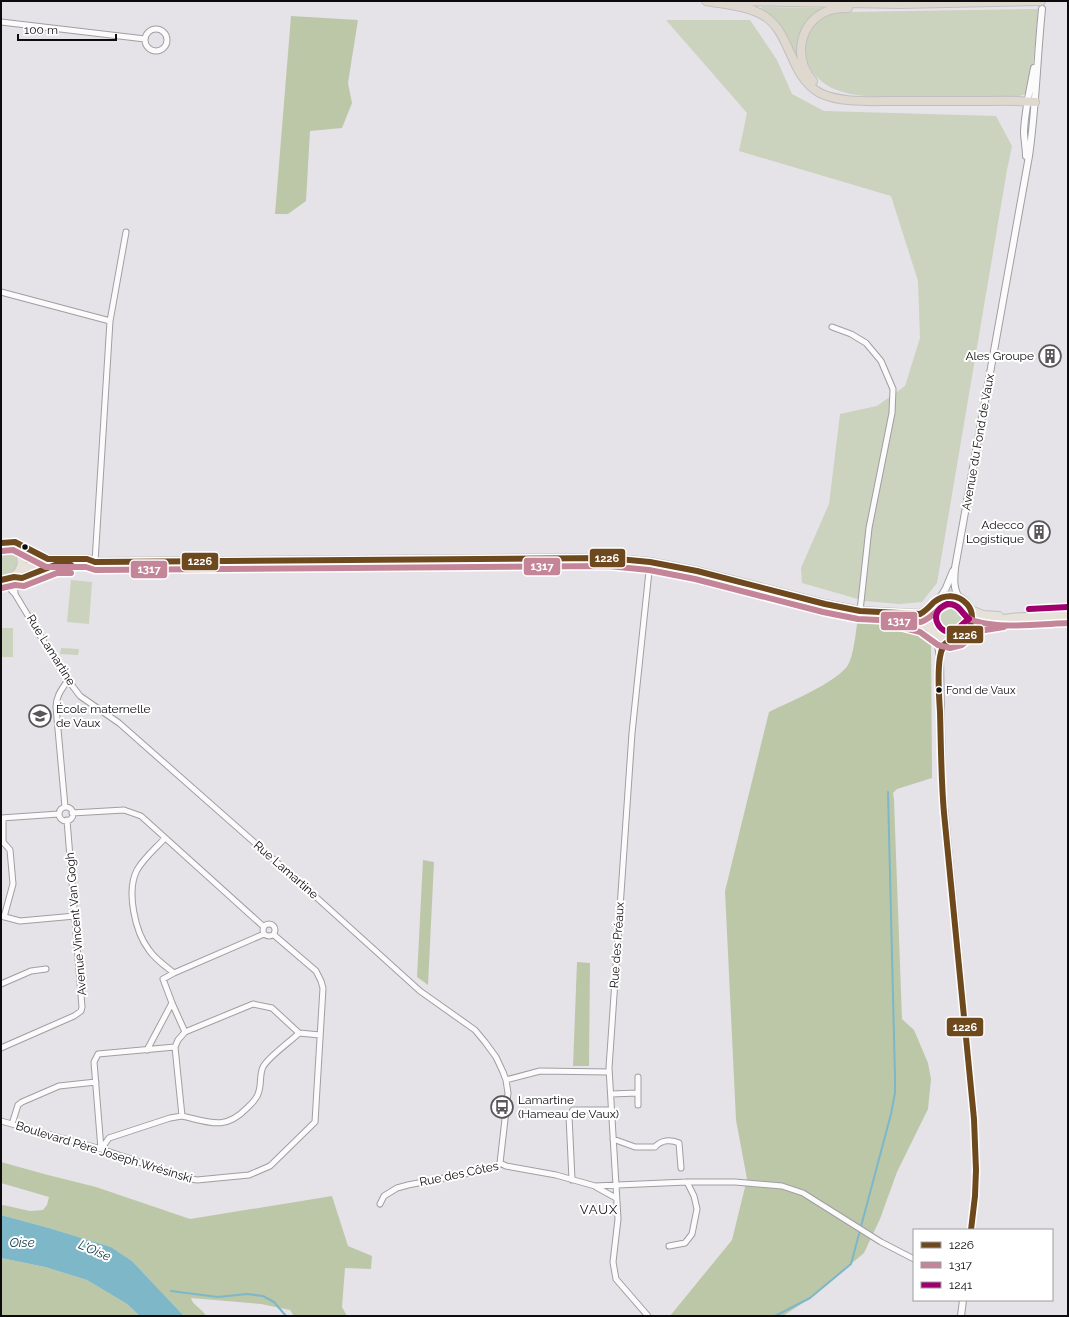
<svg xmlns="http://www.w3.org/2000/svg" width="1069" height="1317" viewBox="0 0 1069 1317" font-family="Raleway,sans-serif">
  <style>
    .green { fill: #cbd2be }
    .forest { fill: #bcc7a8 }
    .water { fill: #7db7c8 }
    .lines { fill: none; stroke-linecap: round; stroke-linejoin: round }
    .stream { stroke: #7db7c8; stroke-width: 2 }
    .minor-casing { stroke: #a09ea2; stroke-width: 7 }
    .tertiary-casing { stroke: #a09ea2; stroke-width: 8 }
    .primary-casing { stroke: #c0bfc2; stroke-width: 10 }
    .trunk-casing { stroke: #c0bfc2; stroke-width: 10 }
    .minor { stroke: #fbfbfc; stroke-width: 5 }
    .tertiary { stroke: #fbfbfc; stroke-width: 6 }
    .primary { stroke: #e6e1d9; stroke-width: 8 }
    .trunk { stroke: #ded8ce; stroke-width: 8 }
    .bus-1-casing { stroke: #fff; stroke-width: 9 }
    .bus-2-casing { stroke: #fff; stroke-width: 9 }
    .bus-3-casing { stroke: #fff; stroke-width: 9 }
    .bus-1 { stroke: #6e491e; stroke-width: 6 }
    .bus-2 { stroke: #c58598; stroke-width: 6 }
    .bus-3 { stroke: #a0006e; stroke-width: 6 }
    .bus-dot { fill: #0d0b0e; stroke: #fff; stroke-width: 1.5 }
    .labels { text-anchor: middle; stroke-width: 4; stroke-linejoin: round; paint-order: stroke }
    .bus-label { font-size: 11px; fill: #0d0b0e; stroke: #fff; text-anchor: start }
    .poi-label { font-size: 12px; fill: #0d0b0e; stroke: #fff; text-anchor: end }
    .street-label { font-size: 12px; fill: #0d0b0e; stroke: #fff }
    .neighbourhood-label { font-size: 13px; letter-spacing: 1px; fill: #0d0b0e; stroke: #fff }
    .water-label { font-size: 13px; font-style: italic; fill: #133a44; stroke: #fff }
    .line-badge { stroke: #fff; stroke-width: 1.5 }
    .badge-label { font-size: 11px; text-anchor: middle; font-weight: bold; fill: #fff }
  </style>
  <rect width="100%" height="100%" fill="#e5e3e8"/>
  <path class="green" d="M761 7 821 8V10L811 18 798 57 796 58C786 37 781 23 761 9Z
    M1038 9C1037 23 1033 85 1026 93 1023 96 1018 96 1014 97 979 97 945 97 910 97 886 96 860 99 837 90 815 82 798 59 808 35 816 17 830 14 847 12Z
    M666 20H750L777 60 792 94 824 111 996 116 1012 146 1007 170 937 583 922 602 899 604 865 601 802 583 801 568 829 504 840 414 877 406 905 386 920 338 918 281 891 196 739 151 747 113Z
    M1 548C21 549 23 573 1 576Z
    M71 580 92 582 89 624 67 622Z
    M933 618a17 17 0 1 1 34 0a17 17 0 1 1-34 0Z
    M1 628H13V657H1Z
    M61 648 79 649 78 655 60 654Z"/>
  <path class="forest" d="M291 16 358 20 348 83 352 103 342 128 310 131 306 201 288 214H275Z
    M858 617 918 627 931 642 932 778 897 789 893 793 894 800 902 1019 914 1030 928 1063 931 1079 928 1109 897 1172 880 1219 864 1253 813 1296 783 1316H670L732 1240 747 1179 736 1120 725 891 769 712C789 702 836 683 848 665 854 655 856 630 858 617Z
    M423 860 434 862 428 985 417 977Z
    M577 962 590 963 589 1066H573Z
    M1 1162 48 1175 96 1187 190 1219 332 1196 348 1246 372 1256 371 1269 345 1268 342 1307 347 1316H294L290 1310 261 1304 191 1298C193 1306 202 1308 206 1316H184L132 1261 111 1247 49 1228 1 1215V1207L3 1205 30 1211 43 1210 47 1205 49 1197 1 1183Z
    M1 1258 45 1267 87 1280 127 1304 140 1316H1Z"/>
  <path class="water" d="M1 1215 49 1228 111 1247 132 1261 184 1316H140L127 1304 87 1280 45 1267 1 1258Z"/>
  <g class="lines">
    <path class="stream" d="M171 1291 218 1297 247 1294 263 1296 274 1302 286 1316
      M775 1316 810 1298 851 1264 891 1114 895 1093V1077L888 792"/>
    <g class="minor-casing">
      <path id="minor" d="M1 22 145 39
        M145 40a11 11 0 1 1 22 0a11 11 0 1 1-22 0Z
        M1 292 110 321
        M832 327 851 334 866 343 881 361 893 389 892 413 869 528 860 611
        M95 562 110 321 126 232
        M2 580 15 594 14 577
        M15 594 47 647 68 680 80 696 119 723 306 888 420 991 475 1030 485 1042 496 1057 503 1072 506 1080 508 1093 500 1163
        M65 807 56 707C56 696 62 689 68 680
        M59 814a7 7 0 1 1 14 0a7 7 0 1 1-14 0Z
        M72 813 124 810 141 816 264 927
        M1 818 59 814
        M3 818V842L10 850 13 884 4 917
        M165 838C156 848 144 858 137 870 126 891 135 932 149 950 155 959 165 966 174 973L264 934
        M1 916 20 921 75 916
        M263 930a6 6 0 1 1 12 0a6 6 0 1 1-12 0Z
        M1 984 31 971 46 969
        M172 1003 185 1032
        M299 1033C290 1042 268 1057 263 1067 259 1075 262 1085 258 1094 256 1100 251 1104 247 1108 225 1131 209 1122 182 1116L175 1047 178 1040 185 1032 253 1004 272 1008 299 1033 320 1035
        M1 1048 74 1016 81 1011 82 1007 67 820
        M147 1050 172 1003 163 979 174 973
        M638 1077V1093
        M506 1080 540 1071 609 1072
        M611 1094 638 1093V1105
        M1 1121 101 1149 128 1158 180 1177 197 1180 249 1175 270 1166 315 1122 323 988 321 981 316 971 274 935
        M12 1124 18 1105 22 1102 59 1086 96 1082
        M613 1139 635 1147H655C661 1140 671 1139 679 1143L681 1168
        M101 1149 94 1062 98 1054 175 1047
        M101 1149 109 1138 170 1118 182 1116
        M500 1163 506 1166 556 1175 595 1186 687 1182H735L782 1186 803 1193 881 1242 914 1259
        M572 1180 569 1116 573 1110H612
        M596 1187 616 1198
        M380 1204 384 1196 397 1188 408 1185 490 1169 497 1166 500 1163
        M669 1246 685 1243 692 1234 697 1209 694 1196 687 1182
        M648 1316 616 1279 613 1262 618 1219 609 1068 632 733 650 562"/>
    </g>
    <g class="tertiary-casing">
      <path id="tertiary" d="M1026 156C1026 148 1024 139 1024 131 1025 110 1030 89 1034 68
        M940 598 946 588 953 571
        M960 599C953 589 954 579 955 568L1029 156C1036 107 1037 58 1042 9
        M936 634 940 657 942 785 974 1119 976 1170 975 1196 971 1230
        M940 654 945 643 950 640
        M961 1316 963 1300"/>
    </g>
    <g class="primary-casing">
      <path id="primary" d="M1 543C29 543 28 580 1 580
        M21 557 33 559H87L95 562 608 558 650 562 697 571 825 604 860 611 920 614C935 608 940 588 960 598 965 601 969 606 971 612 982 650 913 648 931 607
        M20 569 30 566 87 565 95 562
        M971 610 983 615 999 616
        M890 617 922 624 931 628
        M969 629C982 616 1048 616 1068 615"/>
    </g>
    <g class="trunk-casing">
      <path id="trunk" d="M706 1C723 4 743 5 759 13 792 28 788 76 820 93 840 103 871 101 892 101 921 101 949 101 977 101 996 101 1016 100 1035 102
        M731 1 900 4 1041 1
        M813 81C794 60 798 27 823 13 830 9 840 8 848 8"/>
    </g>
    <use href="#minor" class="minor"/>
    <use href="#tertiary" class="tertiary"/>
    <use href="#primary" class="primary"/>
    <use href="#trunk" class="trunk"/>
    <g class="bus-1-casing">
      <path id="bus-1" d="M1 543 15 542 48 559H87L95 562 608 558 650 562 697 571 825 604 860 611 920 614C926 611 929 607 934 602 944 594 958 594 967 604 976 614 972 632 960 638 955 640 949 640 946 643 942 646 941 652 940 657 937 675 939 694 940 712 941 746 941 779 944 813L974 1119 976 1170 975 1196 971 1230
        M1 580 14 577 22 578 55 565H71"/>
    </g>
    <g class="bus-2-casing">
      <path id="bus-2" d="M2 551 13 550 46 567H86L95 570 608 566 649 570 695 579 823 612 858 619 921 622C933 618 939 605 951 604 958 605 960 609 965 615 967 618 972 620 975 621 1000 629 1042 624 1068 623
        M2 588 15 585 24 586 57 573H71
        M896 626 920 632 938 645 950 648 962 645 979 631 1004 627"/>
    </g>
    <g class="bus-3-casing">
      <path id="bus-3" d="M947 604C959 603 961 613 969 619 964 622 960 628 954 631 941 637 925 613 947 604Z
        M1029 609 1068 607"/>
    </g>
    <use href="#bus-1" class="bus-1"/>
    <use href="#bus-2" class="bus-2"/>
    <use href="#bus-3" class="bus-3"/>
  </g>
  <defs>
    <g id="building-ring" transform="scale(1.15)"><circle r="9.5" fill="#fff" stroke="#59575a" stroke-width="1.5"/><path d="M-4-6H4V6H1V3H-1V6H-4ZM-2.5-4.3h1.7v1.8h-1.7ZM.8-4.3h1.7v1.8H.8ZM-2.5-1h1.7V.8h-1.7ZM.8-1h1.7V.8H.8Z" fill="#59575a"/></g>
    <g id="school-ring" transform="scale(1.15)"><circle r="9.5" fill="#fff" stroke="#59575a" stroke-width="1.5"/><path d="M0-5L7-2L0 1L-7-2ZM-4 1L0 2.5L4 1V4Q0 6-4 4Z" fill="#59575a"/></g>
    <g id="bus-ring" transform="scale(1.15)"><circle r="9.5" fill="#fff" stroke="#59575a" stroke-width="1.5"/><path d="M-5-6H5V4H4V6H2V4H-2V6H-4V4H-5ZM-3.5-4V0h7V-4ZM-3.5 1.2v1.5H-2V1.2ZM2 1.2v1.5H3.5V1.2Z" fill="#59575a"/></g>
  </defs>
  <g fill-rule="evenodd">
    <use href="#building-ring" x="1050" y="356"/>
    <use href="#building-ring" x="1039" y="532"/>
    <use href="#school-ring" x="40" y="716"/>
    <use href="#bus-ring" x="502" y="1107"/>
  </g>
  <g class="bus-dot">
    <circle cx="25" cy="547" r="3.5"/>
    <circle cx="939" cy="690" r="3.5"/>
  </g>
  <g class="labels">
    <g class="bus-label">
      <text x="946" y="694">Fond de Vaux</text>
    </g>
    <g class="poi-label">
      <text x="1034" y="360">Ales Groupe</text>
      <text x="1024" y="529">Adecco<tspan x="1024" dy="14">Logistique</tspan></text>
      <text x="56" y="713" text-anchor="start">École maternelle<tspan x="56" dy="14">de Vaux</tspan></text>
      <text x="518" y="1104" text-anchor="start">Lamartine<tspan x="518" dy="14">(Hameau de Vaux)</tspan></text>
    </g>
    <g class="street-label">
      <text transform="translate(978 442) rotate(-80)" y="4">Avenue du Fond de Vaux</text>
      <text transform="translate(51 650) rotate(58)" y="4">Rue Lamartine</text>
      <text transform="translate(286 870) rotate(41)" y="4">Rue Lamartine</text>
      <text transform="translate(76 924) rotate(-95)" y="4">Avenue Vincent Van Gogh</text>
      <text transform="translate(617 945) rotate(-86)" y="4">Rue des Préaux</text>
      <text transform="translate(104 1152) rotate(17)" y="4">Boulevard Père Joseph Wrésinski</text>
      <text transform="translate(459 1174) rotate(-12)" y="4">Rue des Côtes</text>
    </g>
    <g class="neighbourhood-label">
      <text x="599" y="1214">VAUX</text>
    </g>
    <g class="water-label">
      <text x="22" y="1247">Oise</text>
      <text transform="translate(95 1250) rotate(24)" y="5">L'Oise</text>
    </g>
  </g>
  <g class="line-badge">
    <rect x="589" y="548" width="37" height="20" rx="4" fill="#6e491e"/>
    <rect x="181" y="552" width="38" height="19" rx="4" fill="#6e491e"/>
    <rect x="523" y="557" width="38" height="19" rx="4" fill="#c58598"/>
    <rect x="130" y="560" width="38" height="19" rx="4" fill="#c58598"/>
    <rect x="880" y="611" width="38" height="20" rx="4" fill="#c58598"/>
    <rect x="946" y="625" width="38" height="19" rx="4" fill="#6e491e"/>
    <rect x="946" y="1017" width="38" height="20" rx="4" fill="#6e491e"/>
  </g>
  <g class="badge-label">
    <text x="607" y="562">1226</text>
    <text x="200" y="565">1226</text>
    <text x="542" y="570">1317</text>
    <text x="149" y="573">1317</text>
    <text x="899" y="625">1317</text>
    <text x="965" y="639">1226</text>
    <text x="965" y="1031">1226</text>
  </g>
  <rect width="1069" height="1317" fill="none" stroke="#0d0b0e" stroke-width="4"/>
  <rect x="913" y="1229" width="140" height="72" fill="#ffffff" stroke="#9e9d9f"/>
  <rect x="921" y="1242" width="20" height="6" fill="#6e491e" stroke="#9e9d9f"/>
  <text x="949" y="1249" font-size="12" fill="#0d0b0e">1226</text>
  <rect x="921" y="1262" width="20" height="6" fill="#c58598" stroke="#9e9d9f"/>
  <text x="949" y="1269" font-size="12" fill="#0d0b0e">1317</text>
  <rect x="921" y="1282" width="20" height="6" fill="#a0006e" stroke="#9e9d9f"/>
  <text x="949" y="1289" font-size="12" fill="#0d0b0e">1241</text>
  <path d="M18 34v6h98v-6" fill="none" stroke="#0d0b0e" stroke-width="2"/>
  <text x="24" y="34" font-size="12" fill="#0d0b0e" stroke="#ffffff" stroke-width="3" paint-order="stroke">100 m</text>
</svg>
